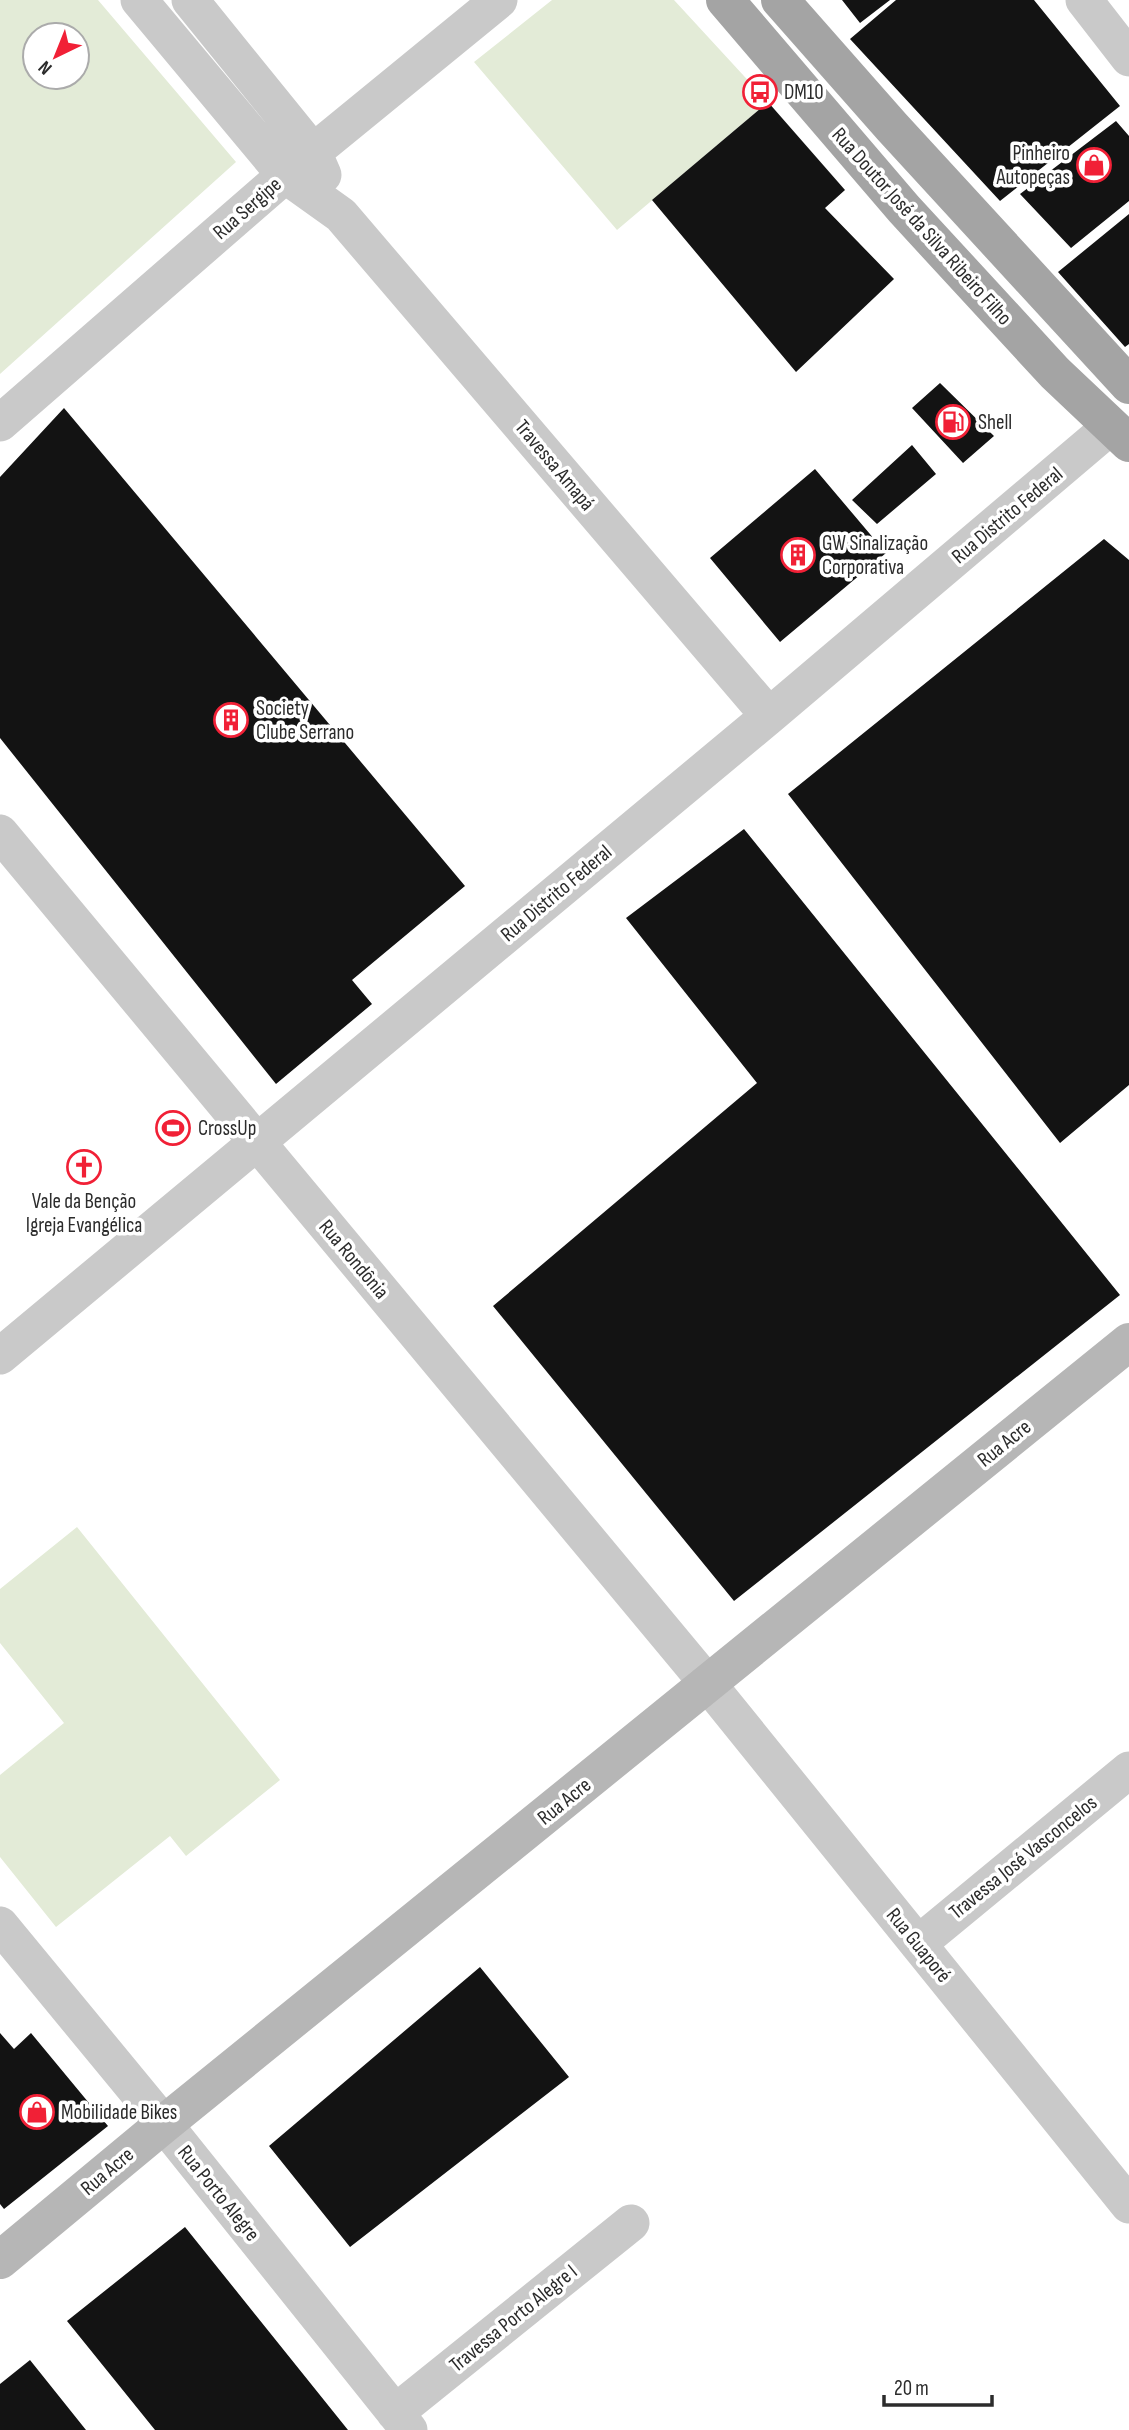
<svg xmlns="http://www.w3.org/2000/svg" width="1129" height="2430" viewBox="0 0 1129 2430" font-family="'Sofia Sans Condensed',sans-serif">
  <style>
    .green { fill: #e3ebd7; fill-rule: evenodd }
    .building { fill: #131313 }
    .lines { fill: none; stroke-linecap: round; stroke-linejoin: round }
    .street { stroke: #c9c9c9; stroke-width: 37 }
    .secondary { stroke: #b6b6b6; stroke-width: 38 }
    .primary { stroke: #a4a4a4; stroke-width: 38 }
    .labels { text-anchor: middle; stroke-width: 7; stroke-linejoin: round; paint-order: stroke }
    .poi-label { font-size: 21px; fill: #2c2c2c; stroke: #fff; text-anchor: start }
    .street-label { font-size: 21px; fill: #2c2c2c; stroke: #fff }
  </style>
  <rect width="100%" height="100%" fill="#fff"/>
  <path class="green" d="M0 0H98L236 162 0 374ZM35 35H77V77H35Z
    M552 0H674L768 102 617 230 474 62Z
    M77 1527 280 1780 186 1856 170 1836 56 1927 0 1857V1775L64 1723 0 1643V1589Z"/>
  <path class="building" d="M842 0H890L860 23Z
    M896 0H1034L1120 106 1000 201 850 39Z
    M768 102 845 190 825 208 894 279 796 372 652 200Z
    M1116 121 1129 136V201L1071 248 1020 194Z
    M1129 214V344L1125 347 1058 272Z
    M940 383 994 436 963 463 912 408Z
    M64 408 465 886 352 980 372 1004 276 1084 0 738V477Z
    M912 445 936 474 877 524 852 500Z
    M815 469 886 553 780 642 710 558Z
    M1104 539 1129 560V1085L1060 1143 788 794Z
    M744 829 1120 1295 734 1601 493 1306 757 1083 626 918Z
    M480 1967 569 2077 350 2247 269 2146Z
    M0 2033 14 2049 31 2033 108 2126 4 2209 0 2204Z
    M185 2227 348 2430H155L67 2321Z
    M30 2360 86 2430H0V2384Z"/>
  <g class="lines">
    <path class="street" d="M139 0 285 175 341 215 769 716
      M190 0 313 152 323 175
      M1084 0 1129 58
      M0 423 285 175 499 0
      M0 833 708 1684 1129 2205
      M0 1356 769 716 1110 427
      M0 1925 164 2124 409 2430
      M918 1944 1129 1770
      M395 2413 631 2223"/>
    <path class="secondary" d="M0 2260 164 2124 1129 1342"/>
    <path class="primary" d="M725 0 904 209 1055 373 1129 443
      M780 0 892 127 1129 385"/>
  </g>
  <defs>
    <g id="bus-ring" transform="scale(1.75)"><circle r="9.5" fill="#fff" stroke="#f12036" stroke-width="1.5"/><path d="M-5-6H5V4H4V6H2V4H-2V6H-4V4H-5ZM-3.5-4V0h7V-4ZM-3.5 1.2v1.5H-2V1.2ZM2 1.2v1.5H3.5V1.2Z" fill="#f12036"/></g>
    <g id="shop-ring" transform="scale(1.75)"><circle r="9.5" fill="#fff" stroke="#f12036" stroke-width="1.5"/><path d="M-5-2.5h2.3a2.7 3.5 0 0 1 5.4 0H5L5.5 6h-11ZM-1.5-2.5h3a1.5 2.3 0 0 0-3 0Z" fill="#f12036"/></g>
    <g id="fuel-ring" transform="scale(1.75)"><circle r="9.5" fill="#fff" stroke="#f12036" stroke-width="1.5"/><path d="M-5.5-6h7V0h2V4h1.3V-2.5L3-4.5l.8-.8L6-3V5H2.5V1h-1V6h-7ZM-4.2-4.7v3.2H.2V-4.7Z" fill="#f12036"/></g>
    <g id="building-ring" transform="scale(1.75)"><circle r="9.5" fill="#fff" stroke="#f12036" stroke-width="1.5"/><path d="M-4-6H4V6H1V3H-1V6H-4ZM-2.5-4.3h1.7v1.8h-1.7ZM.8-4.3h1.7v1.8H.8ZM-2.5-1h1.7V.8h-1.7ZM.8-1h1.7V.8H.8Z" fill="#f12036"/></g>
    <g id="stadium-ring" transform="scale(1.75)"><circle r="9.5" fill="#fff" stroke="#f12036" stroke-width="1.5"/><path d="M0-5a6.5 5 0 1 0 0 10a6.5 5 0 1 0 0-10ZM-3.5-1.8h7v3.6h-7Z" fill="#f12036"/></g>
    <g id="church-ring" transform="scale(1.75)"><circle r="9.5" fill="#fff" stroke="#f12036" stroke-width="1.5"/><path d="M-1.2-6h2.4v3.5h3.3v2.4h-3.3V6h-2.4V-.1h-3.3v-2.4h3.3Z" fill="#f12036"/></g>
  </defs>
  <g fill-rule="evenodd">
    <use href="#bus-ring" x="760" y="92"/>
    <use href="#shop-ring" x="1094" y="165"/>
    <use href="#fuel-ring" x="953" y="422"/>
    <use href="#building-ring" x="798" y="555"/>
    <use href="#building-ring" x="231" y="720"/>
    <use href="#stadium-ring" x="173" y="1128"/>
    <use href="#church-ring" x="84" y="1167"/>
    <use href="#shop-ring" x="37" y="2112"/>
  </g>
  <g class="labels">
    <g class="poi-label">
      <text x="784" y="99">DM10</text>
      <text x="1070" y="160" text-anchor="end">Pinheiro<tspan x="1070" dy="24">Autopeças</tspan></text>
      <text x="978" y="429">Shell</text>
      <text x="822" y="550">GW Sinalização<tspan x="822" dy="24">Corporativa</tspan></text>
      <text x="256" y="715">Society<tspan x="256" dy="24">Clube Serrano</tspan></text>
      <text x="198" y="1135">CrossUp</text>
      <text x="84" y="1208" text-anchor="middle">Vale da Benção<tspan x="84" dy="24">Igreja Evangélica</tspan></text>
      <text x="61" y="2119">Mobilidade Bikes</text>
    </g>
    <g class="street-label">
      <text transform="translate(247 208) rotate(-41)" y="7">Rua Sergipe</text>
      <text transform="translate(922 226) rotate(48)" y="7">Rua Doutor José da Silva Ribeiro Filho</text>
      <text transform="translate(555 465) rotate(50)" y="7">Travessa Amapá</text>
      <text transform="translate(1007 515) rotate(-40)" y="7">Rua Distrito Federal</text>
      <text transform="translate(556 893) rotate(-40)" y="7">Rua Distrito Federal</text>
      <text transform="translate(354 1259) rotate(50)" y="7">Rua Rondônia</text>
      <text transform="translate(1004 1443) rotate(-39)" y="7">Rua Acre</text>
      <text transform="translate(564 1801) rotate(-39)" y="7">Rua Acre</text>
      <text transform="translate(1023 1857) rotate(-39)" y="7">Travessa José Vasconcelos</text>
      <text transform="translate(919 1945) rotate(51)" y="7">Rua Guaporé</text>
      <text transform="translate(107 2171) rotate(-40)" y="7">Rua Acre</text>
      <text transform="translate(219 2193) rotate(51)" y="7">Rua Porto Alegre</text>
      <text transform="translate(513 2318) rotate(-39)" y="7">Travessa Porto Alegre I</text>
    </g>
  </g>
  <g transform="translate(56 56) rotate(223)"><circle r="33" fill="#ffffff" stroke="#ababab" stroke-width="2"/>
  <path d="M0-5L12 26L0 18L-12 26Z" fill="#f12036"/>
  <text y="-10" font-size="19" font-weight="bold" text-anchor="middle" fill="#2c2c2c">N</text>
  </g>
  <path d="M884 2395v10h108v-10" fill="none" stroke="#2c2c2c" stroke-width="3.5"/>
  <text x="894" y="2395" font-size="21" fill="#2c2c2c" stroke="#ffffff" stroke-width="5" paint-order="stroke">20 m</text>
</svg>
